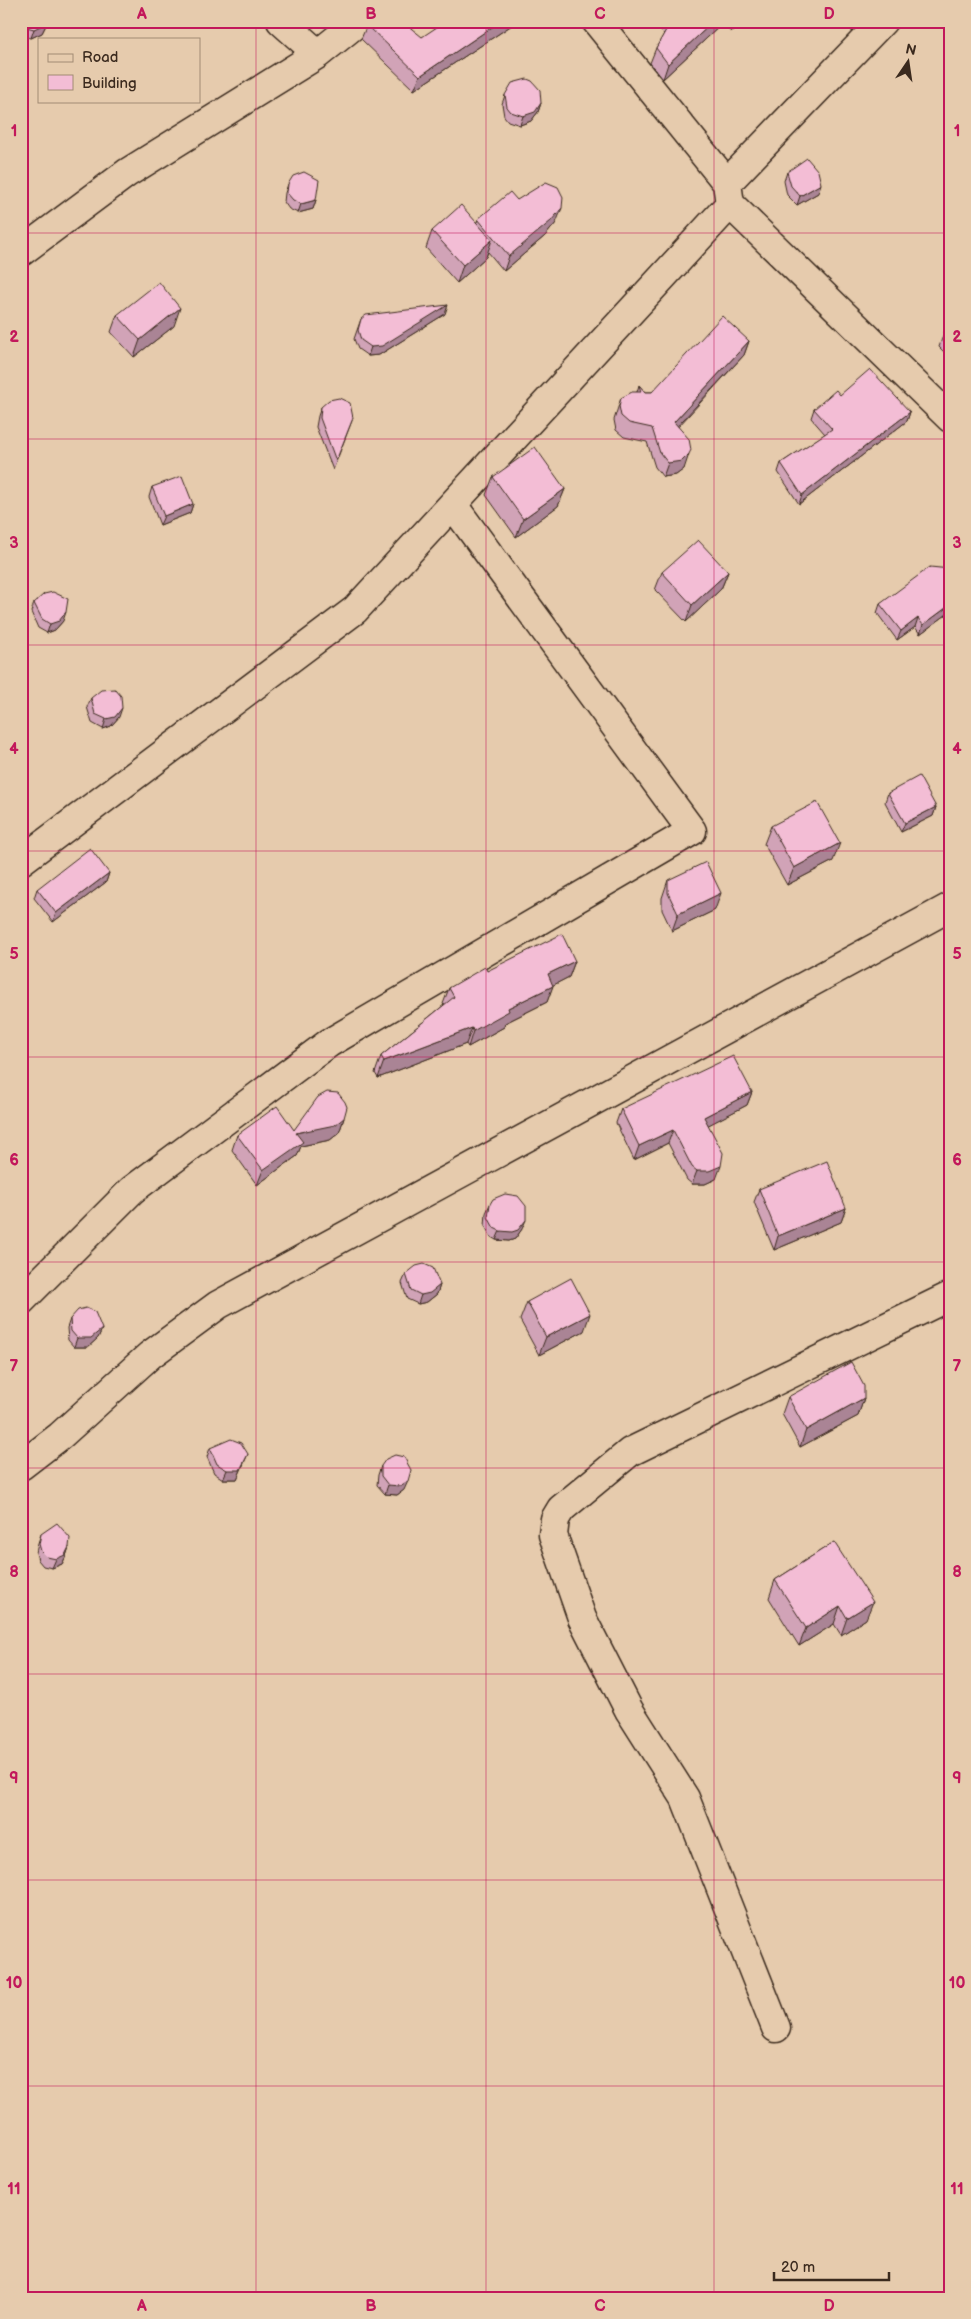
<svg xmlns="http://www.w3.org/2000/svg" width="971" height="2319" viewBox="0 0 971 2319" font-family="'Balsamiq Sans',sans-serif">
  <style>
    .lines { fill: none; stroke-linecap: round; stroke-linejoin: round }
    .street-casing { stroke: #3b2a1e; stroke-width: 31 }
    .street { stroke: #e6cbad; stroke-width: 28 }
    .wall { fill: #d1a3b7; stroke: #3b2a1e }
    .shaded-wall { fill: #aa8495; stroke: #3b2a1e }
    .building { fill: #f3bdd5; stroke: #3b2a1e }
    .grid { fill: none; stroke: #c2185b; stroke-width: 1; stroke-opacity: 0.55 }
    .neatline { fill: none; stroke: #c2185b; stroke-width: 2 }
    .grid-label { font-size: 16px; text-anchor: middle; font-weight: bold; fill: #c2185b }
  </style>
  <rect width="100%" height="100%" fill="#e6cbad"/>
  <filter id="ink" filterUnits="userSpaceOnUse"><feTurbulence type="fractalNoise" baseFrequency=".02" numOctaves="2"/><feDisplacementMap in="SourceGraphic" scale="10" xChannelSelector="R" yChannelSelector="G"/><feConvolveMatrix kernelMatrix="1 2 1 2 8 2 1 2 1" color-interpolation-filters="sRGB"/></filter>
  <g filter="url(#ink)">
    <g class="lines">
      <g class="street-casing">
        <path id="street" d="M281 21 318 54
          M596 21 727 183 730 204 950 418
          M727 183 883 21
          M21 252 127 173 318 54 359 21
          M21 861 355 610 730 204
          M21 1301 132 1190 329 1043 692 831 453 505
          M21 1466 60 1436 150 1355 218 1305 950 907
          M776 2028 685 1798 629 1710 582 1618 553 1535 555 1519 561 1509 630 1452 950 1296"/>
      </g>
      <use href="#street" class="street"/>
    </g>
    <path class="wall" d="M21 21H48L42 33 31 38 21 35Z
      M650 21H741L731 32 722 24 663 79 650 63 656 48 664 34Z
      M515 23 414 90 361 39 367 25 422 37Z
      M505 95 541 103 538 112 531 121 520 125 508 121 504 116 502 104Z
      M787 172 818 193 797 205 787 195 784 181Z
      M288 184 316 200 313 209 298 213 289 209 284 202 285 193Z
      M517 200 556 223 545 236 504 271 488 252 486 257 457 283 426 248 432 231 477 222 478 219Z
      M445 314 379 355 368 356 358 349 354 339 361 319Z
      M117 315 174 326 134 357 111 332Z
      M950 325V358L939 347 945 330Z
      M749 341 744 355 678 427 684 469 676 475 663 477 655 467 647 442 624 437 616 430 614 420 621 398 637 392 639 385 645 392H652Z
      M840 395 910 412 907 421 799 504 778 472 781 463 825 434 811 418 814 409Z
      M321 407 353 418 333 470 316 427 318 416Z
      M493 477 565 489 558 506 516 537 486 495Z
      M152 487 193 504 190 513 160 525 149 497Z
      M950 569V612L920 634 915 627 897 640 877 613 880 604Z
      M662 572H728L721 589 686 622 655 590Z
      M34 603 63 621 55 630 47 633 38 628 31 612Z
      M91 698 119 717 111 726 103 729 92 723 87 707Z
      M888 793 936 807 933 816 901 832 885 802Z
      M771 826 833 861 787 885 764 844Z
      M109 873 106 882 53 922 34 898 37 889Z
      M668 880 715 910 672 931 662 910V898Z
      M575 961 569 977 553 985 547 1002 505 1023 504 1027 468 1047 466 1044 378 1078 375 1073 381 1056 444 1005 443 1004 449 988 487 971Z
      M752 1092 747 1105 708 1125 716 1179 705 1184H692L687 1180 668 1143 634 1160 616 1123 621 1109Z
      M344 1118 339 1133 330 1140 301 1146 297 1156 257 1185 232 1150 237 1135 294 1130Z
      M759 1189 846 1208 841 1222 774 1250 754 1202Z
      M490 1204 522 1229 515 1239 509 1241 496 1240 491 1237 485 1226 486 1213Z
      M406 1274 440 1285 437 1294 427 1302 418 1304 407 1299 402 1283Z
      M527 1302 584 1331 539 1355 520 1320Z
      M70 1319 102 1329 98 1338 88 1347H74L68 1340 67 1328Z
      M788 1397 864 1398 858 1416 800 1447 782 1414Z
      M210 1448 244 1463 237 1479H223L214 1473 207 1457Z
      M381 1466 404 1490 397 1495 385 1494 377 1485 378 1475Z
      M41 1534 69 1547 66 1556 62 1564 52 1568 43 1566 38 1560 36 1553 38 1543Z
      M834 1542 866 1619 841 1635 834 1624 799 1646 769 1598 775 1580Z"/>
    <path class="shaded-wall" d="M47 21H48L42 33 31 38 34 29Z
      M501 21H515V23L414 90 420 76Z
      M714 21H723L722 24 663 79 668 64Z
      M735 21H741L731 32Z
      M541 103 538 112 531 121 520 125 523 116Z
      M821 184 818 193 797 205 800 196Z
      M316 200 313 209 298 213 301 204Z
      M562 208 556 223 545 236 504 271 509 256Z
      M492 240 486 257 457 283 463 265Z
      M448 305 445 314 379 355 368 356 371 347Z
      M180 308 174 326 134 357 140 340Z
      M749 341 744 355 668 436 674 422Z
      M910 412 907 421 799 504 802 495Z
      M689 454 684 469 676 475 663 477 668 463Z
      M565 489 558 506 516 537 523 519Z
      M193 504 190 513 160 525 164 516Z
      M728 572 721 589 686 622 692 605Z
      M950 605V612L920 634 923 625Z
      M66 612 63 621 55 630 47 633 50 624Z
      M918 618 915 627 897 640 901 631Z
      M122 708 119 717 111 726 103 729 106 719Z
      M936 807 933 816 901 832 905 823Z
      M840 843 833 861 787 885 794 868Z
      M109 873 106 882 53 922 56 913Z
      M721 893 715 910 672 931 678 914Z
      M575 961 569 977 542 991 548 974Z
      M553 986 547 1002 505 1023 504 1027 468 1047 473 1031 508 1008Z
      M472 1028 466 1044 378 1078 384 1061Z
      M752 1092 747 1105 699 1130 704 1117Z
      M344 1118 339 1133 330 1140 301 1146 297 1156 257 1185 263 1170 296 1133Z
      M673 1130 668 1143 634 1160 639 1146Z
      M721 1166 716 1179 705 1184H692L697 1171Z
      M846 1208 841 1222 774 1250 778 1236Z
      M526 1220 522 1229 515 1239 509 1241 496 1240 500 1231Z
      M440 1285 437 1294 427 1302 418 1304 421 1295Z
      M590 1314 584 1331 539 1355 546 1337Z
      M102 1329 98 1338 88 1347H74L77 1338Z
      M864 1398 858 1416 800 1447 806 1430Z
      M248 1454 244 1463 237 1479H223L227 1470Z
      M408 1481 404 1490 397 1495 385 1494 388 1485Z
      M69 1547 66 1556 62 1564 52 1568 56 1559Z
      M873 1602 866 1619 841 1635 847 1618Z
      M840 1606 834 1624 799 1646 806 1628Z"/>
    <path class="building" d="M21 21H47L45 24 34 29 23 26 21 23Z
      M370 21H402L422 37 446 21H501L420 76 367 25Z
      M671 21H714L668 64 656 48Z
      M527 79 532 81 540 90 541 103 535 112 523 116 511 112 507 107 505 95 512 83Z
      M807 158 818 171 821 184 800 196 791 186 787 172Z
      M304 172 319 180 316 200 301 204 293 200 287 193 288 184 293 176Z
      M546 182 558 187 563 197 562 208 551 221 509 256 478 219 510 192 517 200Z
      M461 205 492 240 463 265 432 231Z
      M159 282 180 308 140 340 117 315Z
      M448 305 382 346 371 347 361 340 358 330 361 319 366 315Z
      M722 316 749 341 674 422 689 439 691 450 689 454 682 461 668 463 660 453 652 428 629 423 621 416 619 406 621 398 632 392H641L639 385 645 392H652Z
      M950 325V334L945 330Z
      M870 369 910 412 802 495 781 463 832 429 814 409 836 390 840 395Z
      M339 398 350 403 353 418 336 461 320 418 321 407 329 400Z
      M535 447 565 489 523 519 493 477Z
      M182 476 193 504 164 516 152 487Z
      M698 540 728 572 692 605 662 572Z
      M930 567 950 569V605L923 625 918 618 901 631 880 604Z
      M53 592 68 599 66 612 59 621 50 624 42 619 34 603 44 594Z
      M115 689 121 696 122 708 115 717 106 719 95 714 91 698 101 690Z
      M919 776 936 807 905 823 888 793Z
      M817 802 840 843 794 868 771 826Z
      M90 848 109 873 56 913 37 889Z
      M706 862 721 893 678 914 668 893V880Z
      M562 934 575 961 548 974 553 986 508 1008 509 1011 473 1031 472 1028 384 1061 381 1056 454 997 449 988 485 967 487 971Z
      M733 1056 752 1092 704 1117 723 1153 721 1166 709 1171H697L692 1167 673 1130 639 1146 621 1109Z
      M327 1092 338 1093 345 1102 347 1107 344 1118 335 1125 296 1133 303 1142 263 1170 237 1135 277 1106 294 1130 318 1097Z
      M827 1161 846 1208 778 1236 759 1189Z
      M505 1194 518 1196 526 1206V1220L518 1230 512 1232 500 1231 494 1228 488 1217 490 1204 493 1199Z
      M424 1264 433 1268 440 1285 430 1293 421 1295 411 1290 406 1274 416 1266Z
      M571 1278 590 1314 546 1337 527 1302Z
      M86 1308 95 1312 102 1329 91 1338H77L71 1331 70 1319 78 1310Z
      M851 1362 864 1386V1398L806 1430 788 1397Z
      M231 1439 241 1443 248 1454 240 1470H227L217 1464 210 1448Z
      M395 1455 404 1457 411 1470 408 1481 400 1486 388 1485 381 1476V1466L386 1459Z
      M57 1523 70 1538 69 1547 65 1555 56 1559 47 1557 41 1551 39 1544 41 1534Z
      M834 1542 873 1602 847 1618 840 1606 806 1628 775 1580Z"/>
  </g>
  <path class="grid" d="M256 21V2298M486 21V2298M714 21V2298M21 233H950M21 439H950M21 645H950M21 851H950M21 1057H950M21 1262H950M21 1468H950M21 1674H950M21 1880H950M21 2086H950"/>
  <rect width="971" height="2319" fill="none" stroke="#e6cbad" stroke-width="55"/>
  <rect x="38" y="38" width="162" height="65" fill="#e6cbad" stroke="#a28b74"/>
  <rect x="48" y="54" width="25" height="8" fill="#e6cbad" stroke="#a28b74"/>
  <text x="82" y="62" font-size="15" fill="#3b2a1e">Road</text>
  <rect x="48" y="75" width="25" height="15" fill="#f3bdd5" stroke="#a28b74"/>
  <text x="82" y="88" font-size="15" fill="#3b2a1e">Building</text>
  <g transform="translate(908 62) rotate(13)" stroke="#e6cbad" stroke-width="4" paint-order="stroke">
  <path d="M0-4L9 19L0 12L-9 19Z" fill="#3b2a1e"/>
  <text y="-8" font-size="14" font-weight="bold" text-anchor="middle" fill="#3b2a1e">N</text>
  </g>
  <path d="M774 2272v8h115v-8" fill="none" stroke="#3b2a1e" stroke-width="2.5"/>
  <text x="781" y="2272" font-size="15" fill="#3b2a1e" stroke="#e6cbad" stroke-width="4" paint-order="stroke">20 m</text>
  <rect x="28" y="28" width="916" height="2264" class="neatline"/>
  <g class="grid-label">
    <text x="142" y="19">A</text>
    <text x="371" y="19">B</text>
    <text x="600" y="19">C</text>
    <text x="829" y="19">D</text>
    <text x="14" y="136">1</text>
    <text x="957" y="136">1</text>
    <text x="14" y="342">2</text>
    <text x="957" y="342">2</text>
    <text x="14" y="548">3</text>
    <text x="957" y="548">3</text>
    <text x="14" y="754">4</text>
    <text x="957" y="754">4</text>
    <text x="14" y="959">5</text>
    <text x="957" y="959">5</text>
    <text x="14" y="1165">6</text>
    <text x="957" y="1165">6</text>
    <text x="14" y="1371">7</text>
    <text x="957" y="1371">7</text>
    <text x="14" y="1577">8</text>
    <text x="957" y="1577">8</text>
    <text x="14" y="1783">9</text>
    <text x="957" y="1783">9</text>
    <text x="14" y="1988">10</text>
    <text x="957" y="1988">10</text>
    <text x="14" y="2194">11</text>
    <text x="957" y="2194">11</text>
    <text x="142" y="2311">A</text>
    <text x="371" y="2311">B</text>
    <text x="600" y="2311">C</text>
    <text x="829" y="2311">D</text>
  </g>
</svg>
